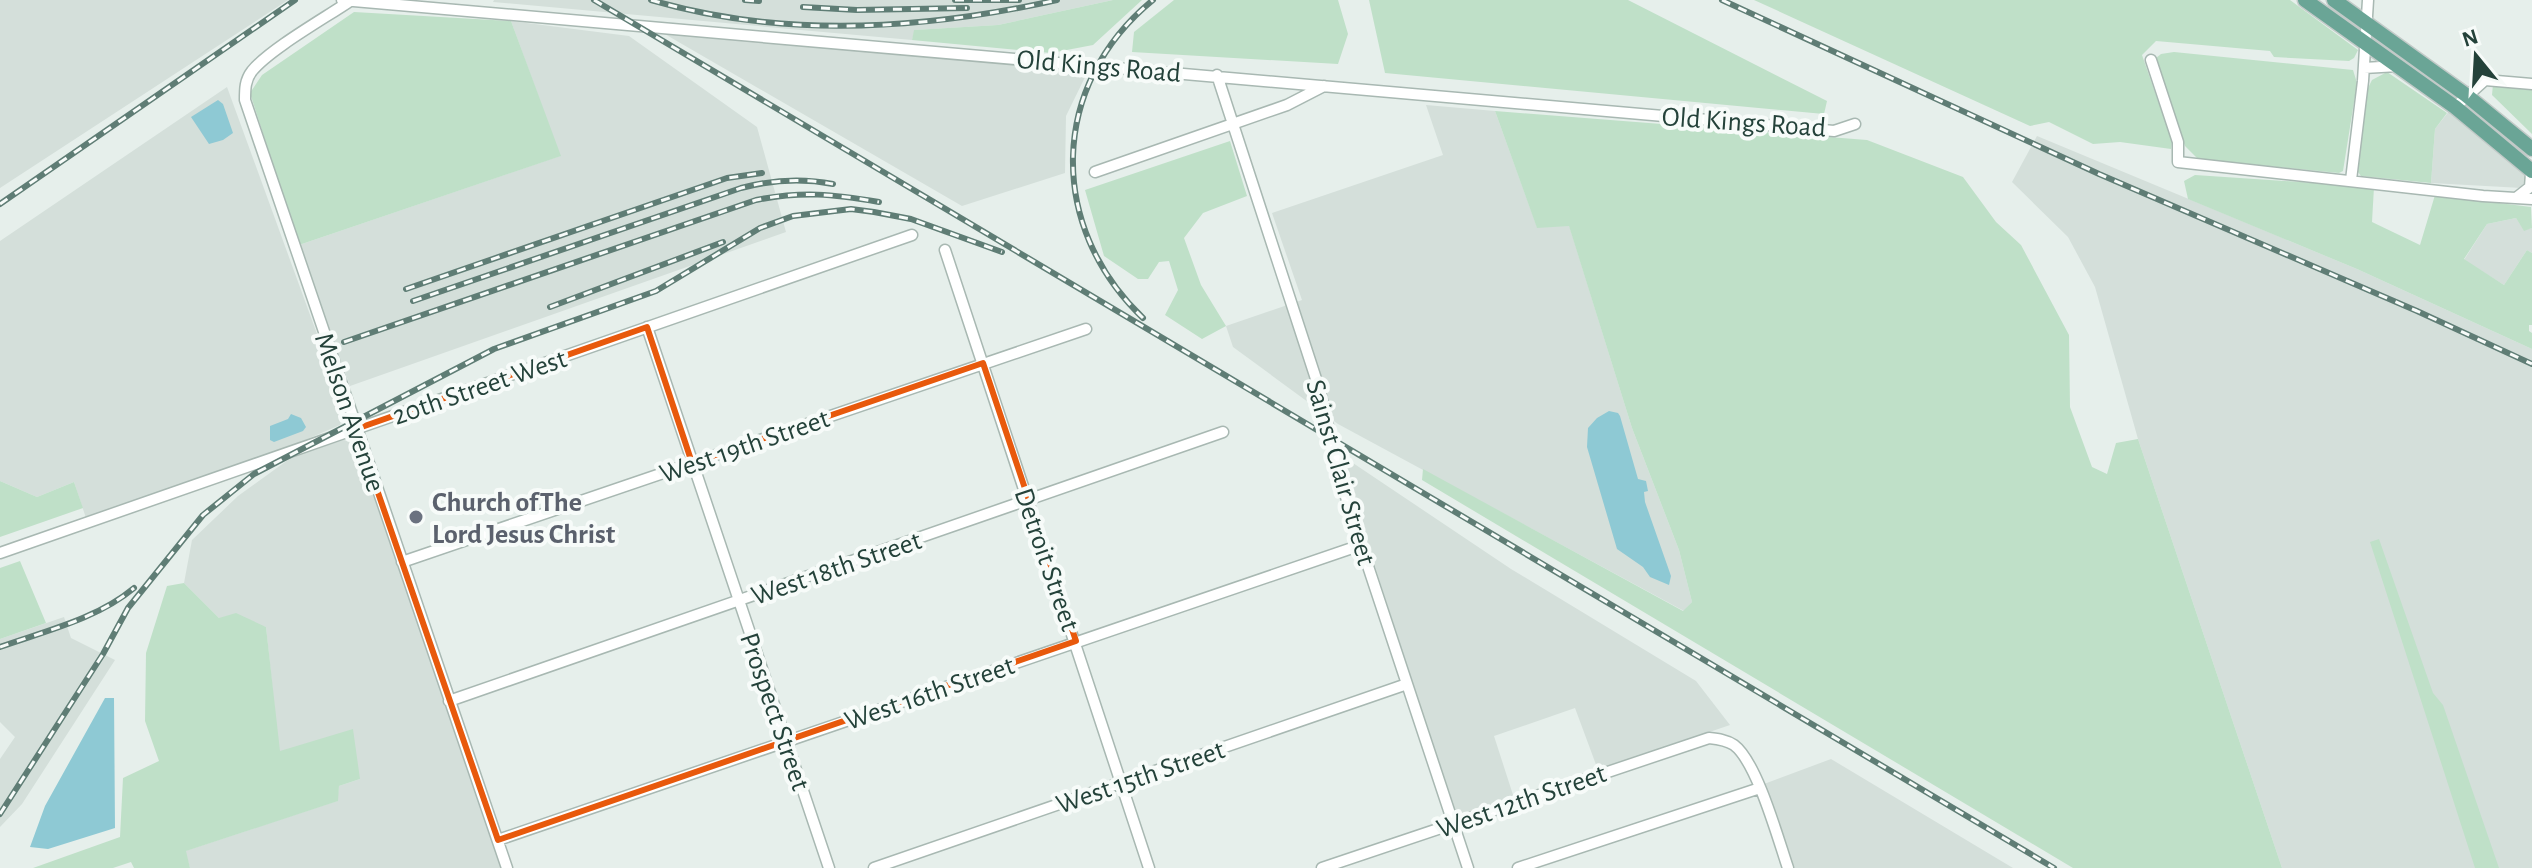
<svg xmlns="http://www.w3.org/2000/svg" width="2532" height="868" viewBox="0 0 2532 868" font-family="'Alegreya Sans',sans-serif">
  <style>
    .built { fill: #d4dfda }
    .green { fill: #bfe0c8 }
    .water { fill: #8ec9d4 }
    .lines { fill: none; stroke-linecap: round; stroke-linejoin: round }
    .minor-casing { stroke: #a8b8b2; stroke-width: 13 }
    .major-casing { stroke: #c2cac8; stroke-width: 17 }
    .minor { stroke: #fff; stroke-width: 10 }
    .major { stroke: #6aa596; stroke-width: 14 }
    .rail-casing { stroke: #5f7d75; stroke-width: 6 }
    .rail { stroke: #f7fbf9; stroke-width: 3; stroke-dasharray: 9; stroke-linecap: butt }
    .marked { fill: none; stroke: #e8590c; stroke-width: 6; stroke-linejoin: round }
    .worship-dot { fill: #6b7280; stroke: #f7fbf9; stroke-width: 3 }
    .labels { text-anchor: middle; stroke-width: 8; stroke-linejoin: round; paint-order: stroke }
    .street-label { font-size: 28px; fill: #24423a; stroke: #f7fbf9 }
    .worship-label { font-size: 28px; font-weight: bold; fill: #5b616d; stroke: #f7fbf9; text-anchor: start }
  </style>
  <rect width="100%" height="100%" fill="#e6efeb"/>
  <path class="built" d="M0 0H288L0 188Z
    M494 0H1113L998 25 915 30 912 40 493 2Z
    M511 21 629 36 757 127 786 232 350 386 299 245 560 156Z
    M663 33 1089 69 1066 116 1065 173 962 206Z
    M227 87 344 408 340 425 270 455 86 518 74 482 37 497 0 481V241Z
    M1426 105 1495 111 1537 227 1569 225 1632 428 1679 550 1692 602 1684 611 1338 424 1233 347 1226 326 1302 300 1272 213 1443 155Z
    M2450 110 2525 173 2528 183 2522 188 2431 183 2435 129Z
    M2037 136 2357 269 2532 349V868H2282L2138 439 2095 287 2068 237 2012 182Z
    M2516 218 2524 230 2532 228V253L2527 250 2504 285 2464 260 2487 224Z
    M344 440 356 445 501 868H190L185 851 337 801 339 786 360 779 279 751 266 627 219 618 184 583 192 540 238 496 292 457Z
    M1341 455 1511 569 1696 681 1730 725 1598 770 1575 708 1494 736 1514 798 1456 817 1341 461Z
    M64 617 71 638 115 660 22 804 0 827V759L15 737 0 722V639Z
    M1831 759 2013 868H1792L1764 784Z"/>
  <path class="green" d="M1113 0H1142L1093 45 1051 53 912 40 914 30 998 25Z
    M1174 0H1338L1348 34 1338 64 1132 52 1134 32Z
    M1369 0H1628L1827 101 1824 114 1385 73Z
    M1754 0H2290L2358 50 2354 58 2349 61 2274 57 2270 51 2156 41 2142 55 2172 141 2171 149 2120 142 2093 144 2049 122 2030 126Z
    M354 12 511 21 561 156 299 245 250 93 262 75Z
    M2174 52 2353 70 2357 83 2343 171 2339 173 2198 159 2185 146 2156 67V58L2161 54Z
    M2387 72 2447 113 2435 129 2431 183 2361 176 2358 172 2368 88 2372 80Z
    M2493 84 2532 89V134L2492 95Z
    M1495 111 1867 140 1963 177 1996 222 2021 245 2069 335 2070 407 2092 467 2107 474 2116 443 2138 439 2282 868H2073L1422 480 1423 469 1683 611 1692 602 1679 550 1632 428 1569 226 1537 228Z
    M1230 141 1247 196 1203 213 1184 238 1201 285 1226 326 1202 339 1165 315 1178 290 1169 261 1159 262 1148 279H1138L1104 256 1085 190Z
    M2195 175 2374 187 2372 222 2420 245 2435 195 2531 207 2532 228 2524 231 2516 218 2487 224 2464 259 2504 285 2527 250 2532 253V325H2529V331L2532 333V349L2357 269 2188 199 2184 181Z
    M0 481 37 497 74 482 83 508 0 537Z
    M2379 539 2433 693 2443 705 2499 868H2475L2370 542Z
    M20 561 46 623 0 639V568Z
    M184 583 219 618 236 613 266 627 280 751 353 729 360 779 339 786 338 801 186 851 190 868H134L131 862 113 868H33L120 837 123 778 159 761 145 721 146 653 167 586Z"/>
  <path class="water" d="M218 100 223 104 233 133 223 140 209 144 191 117Z
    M1609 411 1618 413 1620 416 1638 479 1646 481 1648 491 1644 492 1645 502 1671 576 1669 585 1650 577 1643 567 1617 549 1587 447 1588 428 1597 418Z
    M291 414 301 418 306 427 303 431 274 442 270 440V426L288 419Z
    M105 698H114L115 828 48 849 30 847 45 806Z"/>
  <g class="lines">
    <g class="minor-casing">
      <path id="minor" d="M342 0 1834 131 1855 124
        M350 1C325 18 270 49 252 71 245 80 245 89 245 100L507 868
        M2151 60 2178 142V162L2483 196 2532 199
        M2364 68 2398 66
        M1217 75 1319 388 1341 481 1361 545 1468 868
        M2455 107 2485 80 2532 84
        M1095 172 1287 105 1324 86
        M2351 180 2363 81 2368 0
        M2516 198 2530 187 2531 174 2528 168
        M945 250 1149 868
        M647 327 829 868
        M0 553 912 235
        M402 562 1086 329
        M449 701 1223 432
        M498 840 1361 545
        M874 868 1407 684
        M1322 868 1709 738C1718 739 1727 740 1734 745 1757 762 1778 839 1788 868
        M1518 868 1760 788"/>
    </g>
    <g class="major-casing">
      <path id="major" d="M2305 0 2455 107 2532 171
        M2334 0 2466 95 2532 149"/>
    </g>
    <use href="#minor" class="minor"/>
    <use href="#major" class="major"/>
    <g class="rail-casing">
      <path id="rail" d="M594 0 2054 868
        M651 0C784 39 923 30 1057 0
        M745 0 759 1
        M955 0H1019
        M1722 0 2099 174 2417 311 2532 364
        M803 7 857 10 967 8
        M0 204 295 0
        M406 289 727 178 762 173
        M413 301 741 188C771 180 802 178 833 184
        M550 307 723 242
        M1143 318C1047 226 1049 85 1153 0
        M344 342 756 200C802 191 833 194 879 202
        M0 647C45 631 97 619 134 588
        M0 814 103 654 128 608 203 515 254 474 494 349 656 291 760 228 793 216 851 209 874 212 911 219 1002 252"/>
    </g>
    <use href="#rail" class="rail"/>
  </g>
  <path class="marked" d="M647 327 692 463 983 363 1076 641 498 840 356 429Z"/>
  <circle class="worship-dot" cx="416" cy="517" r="8"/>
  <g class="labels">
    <g class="street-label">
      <text transform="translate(1099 65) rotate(5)" y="10">Old Kings Road</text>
      <text transform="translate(1744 121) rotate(4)" y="10">Old Kings Road</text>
      <text transform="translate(479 386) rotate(-19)" y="10">20th Street West</text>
      <text transform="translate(351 412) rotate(71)" y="10">Melson Avenue</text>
      <text transform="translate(744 445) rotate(-19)" y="10">West 19th Street</text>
      <text transform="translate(1342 472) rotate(74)" y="10">Sainst Clair Street</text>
      <text transform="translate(1048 559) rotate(71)" y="10">Detroit Street</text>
      <text transform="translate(836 567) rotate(-19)" y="10">West 18th Street</text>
      <text transform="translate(929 692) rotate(-19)" y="10">West 16th Street</text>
      <text transform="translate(776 711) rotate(71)" y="10">Prospect Street</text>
      <text transform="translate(1140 776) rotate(-19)" y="10">West 15th Street</text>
      <text transform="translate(1521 800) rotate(-19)" y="10">West 12th Street</text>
    </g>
    <g class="worship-label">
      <text x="432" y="511">Church ofThe<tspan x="432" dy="32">Lord Jesus Christ</tspan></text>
    </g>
  </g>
  <g transform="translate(2476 56) rotate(342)" stroke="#f7fbf9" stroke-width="6" paint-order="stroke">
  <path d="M0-6L14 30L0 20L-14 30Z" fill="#24423a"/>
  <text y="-12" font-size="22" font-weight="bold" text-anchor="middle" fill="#24423a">N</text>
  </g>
</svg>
